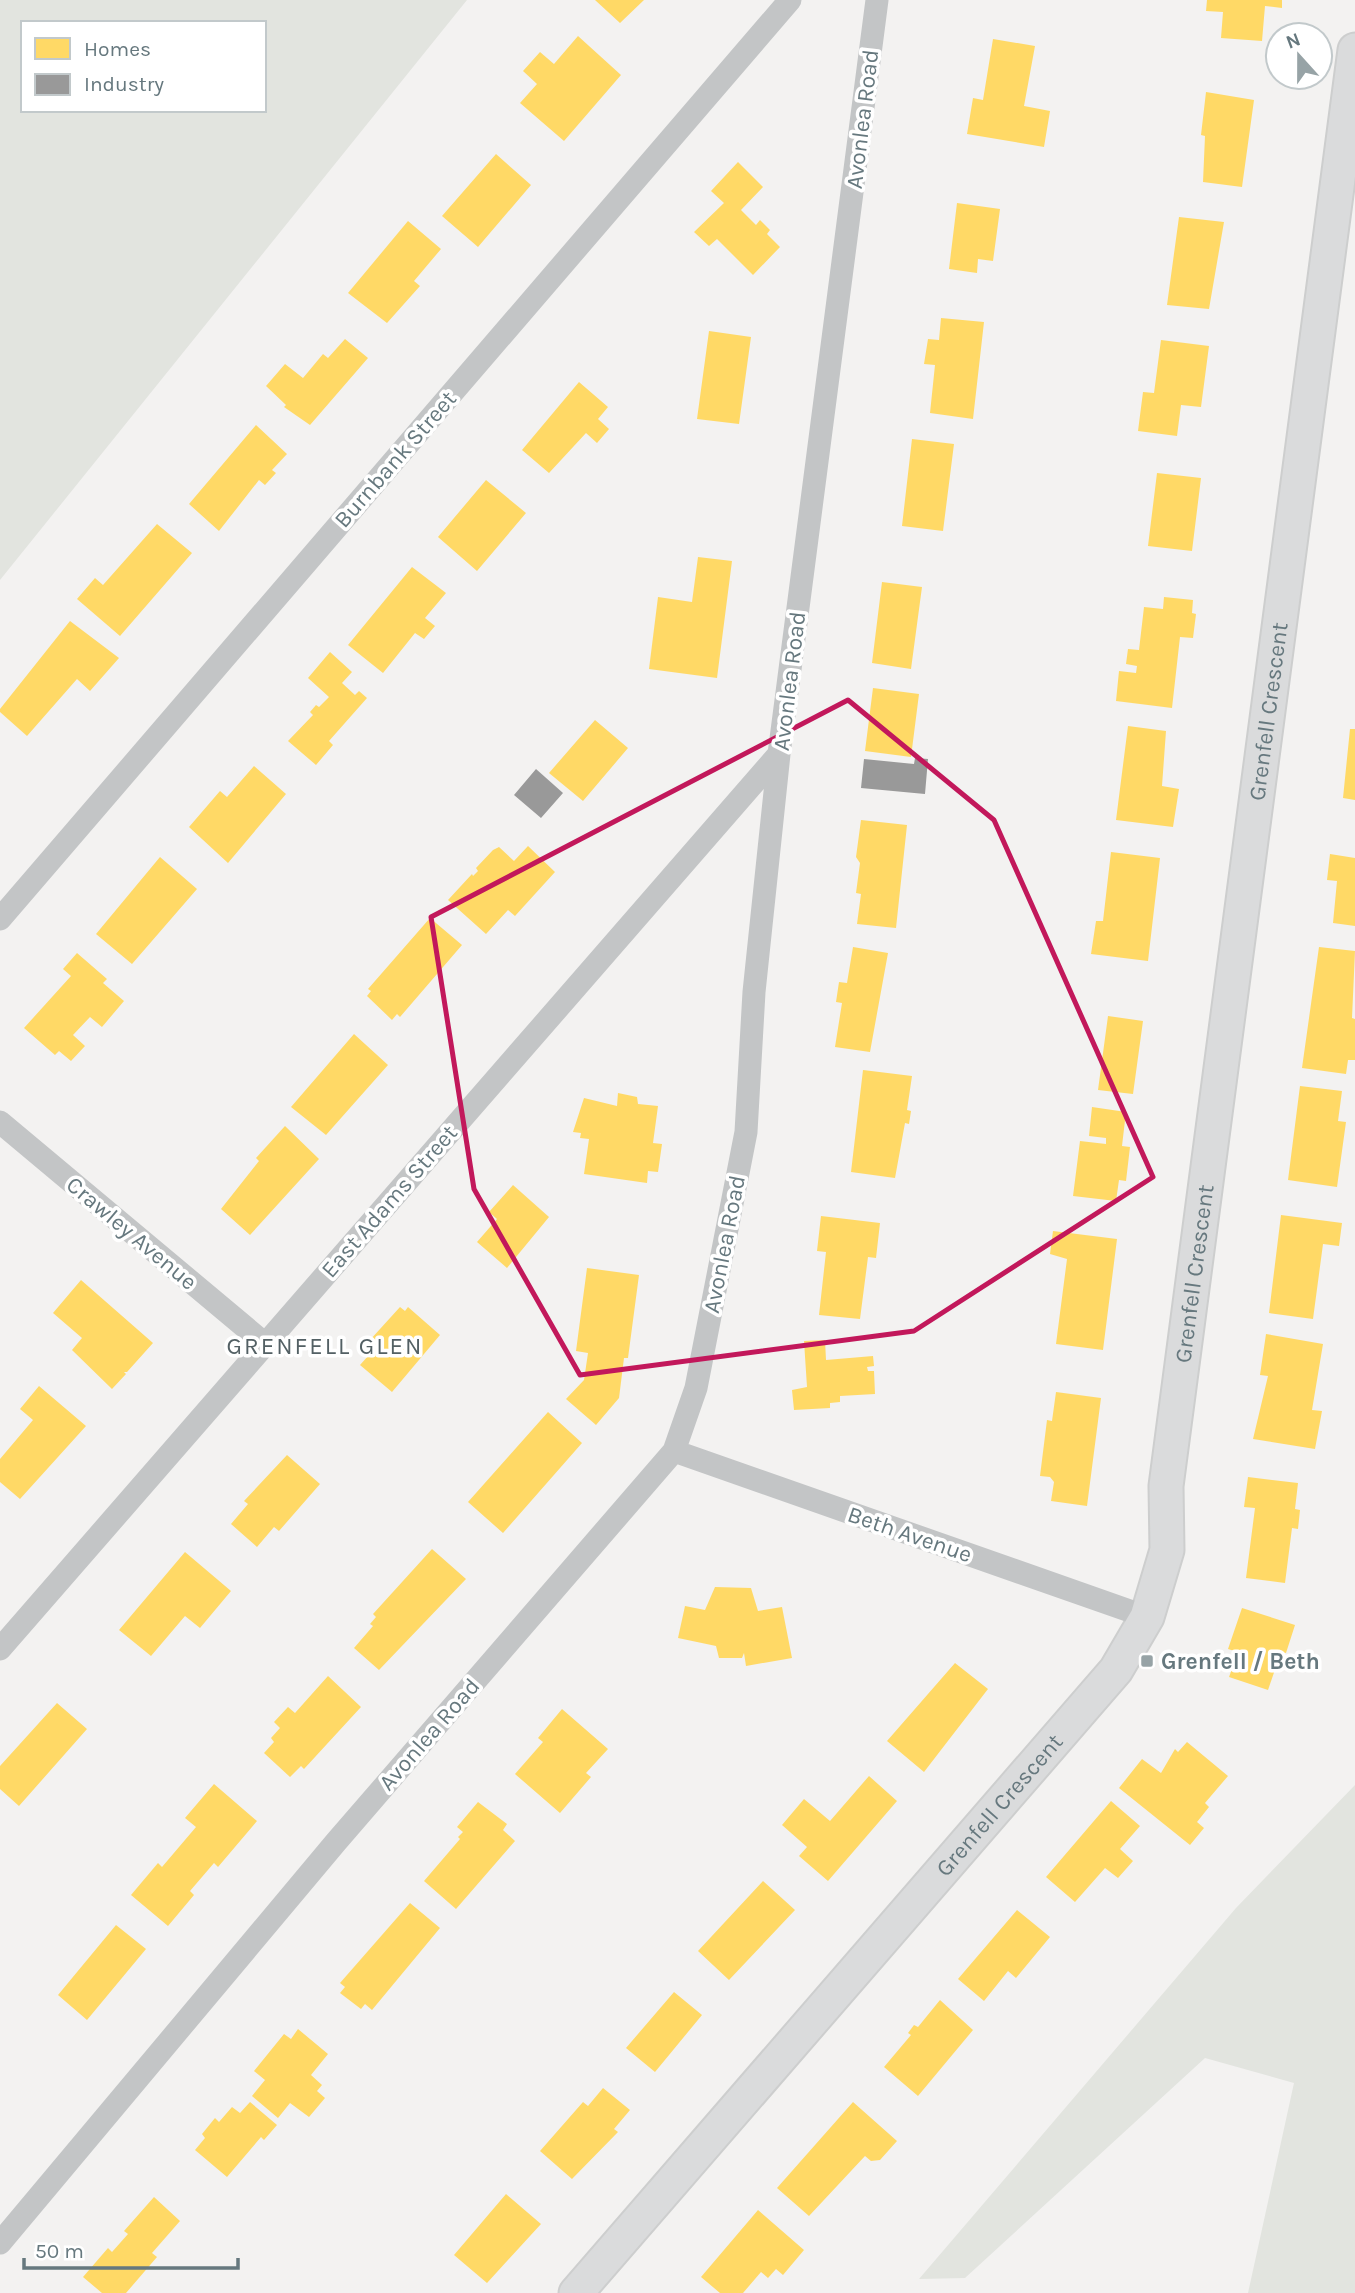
<svg xmlns="http://www.w3.org/2000/svg" width="1355" height="2293" viewBox="0 0 1355 2293" font-family="Karla,sans-serif">
  <style>
    .green { fill: #e2e4df; fill-rule: evenodd }
    .homes { fill: #ffd966 }
    .industry { fill: #999 }
    .lines { fill: none; stroke-linecap: round; stroke-linejoin: round }
    .secondary-casing { stroke: #cdcece; stroke-width: 37 }
    .street { stroke: #c3c5c6; stroke-width: 23 }
    .secondary { stroke: #dadbdc; stroke-width: 33 }
    .marked { fill: none; stroke: #c2185b; stroke-width: 5; stroke-linejoin: round }
    .poi-dot { fill: #97a3a6; stroke: #fff; stroke-width: 2.5 }
    .labels { text-anchor: middle; stroke-width: 7; stroke-linejoin: round; paint-order: stroke }
    .street-label { font-size: 23px; fill: #66787e; stroke: #fff }
    .poi-label { font-size: 23px; font-weight: bold; fill: #66787e; stroke: #fff; text-anchor: start }
    .neighbourhood-label { font-size: 24px; letter-spacing: 2px; fill: #536064; stroke: #fff }
  </style>
  <rect width="100%" height="100%" fill="#f3f2f1"/>
  <path class="green" d="M0 0H467L0 580ZM23 23H264V110H23Z
    M1355 1785V2293H1248L1294 2083 1205 2058 965 2278 919 2279 1236 1908Z"/>
  <path class="homes" d="M595 0H644L620 23Z
    M1207 0H1282V8L1265 6 1262 41 1221 38 1223 12 1206 11Z
    M578 36 621 75 564 141 520 103 537 84 523 71 540 52 554 64Z
    M993 39 1035 46 1024 106 1050 111 1044 147 967 134 973 98 983 100Z
    M1206 92 1254 100 1242 187 1203 182 1205 136 1201 135Z
    M496 154 531 185 478 247 442 216Z
    M738 162 763 187 741 210 756 225 760 220 770 230 767 234 780 247 753 275 717 239 709 246 694 232 724 203 711 191Z
    M957 203 1000 209 993 261 978 259 977 273 949 269Z
    M1179 217 1224 222 1209 309 1167 305Z
    M408 221 441 249 414 281 420 286 387 323 348 293Z
    M941 318 984 322 973 419 930 413 935 365 924 364 928 339 939 340Z
    M709 331 751 337 739 424 697 419Z
    M345 339 368 358 310 425 284 407 286 405 266 386 285 364 303 378 323 354 328 358Z
    M1161 340 1209 346 1201 407 1181 405 1177 436 1138 431 1143 392 1154 393Z
    M579 382 608 407 598 419 609 429 597 443 586 433 549 473 522 450Z
    M256 425 287 454 272 470 276 473 265 485 259 480 219 531 189 504Z
    M912 439 954 444 943 531 902 526Z
    M1157 473 1201 478 1192 551 1148 546Z
    M486 480 526 513 477 571 438 537Z
    M157 524 192 553 120 636 77 599 95 578 103 585Z
    M698 557 732 561 717 678 649 669 658 597 692 602Z
    M412 567 446 593 425 618 435 626 424 639 415 633 383 673 348 645Z
    M882 582 922 587 911 669 872 663Z
    M1164 597 1193 600 1192 613 1196 614 1193 638 1180 637 1172 708 1116 701 1119 671 1136 673 1137 666 1126 664 1128 649 1139 650 1144 607 1163 609Z
    M70 621 119 658 90 691 77 679 27 736 0 712V709Z
    M330 652 352 672 342 683 355 695 359 691 367 698 329 741 333 745 316 765 288 741 313 715 310 712 316 705 319 707 329 697 308 678Z
    M873 688 919 694 911 757 865 751Z
    M595 720 628 748 583 801 549 773Z
    M1128 726 1166 731 1162 786 1179 789 1173 827 1116 820Z
    M1350 729H1355V800L1343 798Z
    M254 766 286 794 228 863 189 827 220 791 227 797Z
    M861 820 907 825 896 928 857 924 861 894 856 893 860 863 856 857Z
    M528 846 555 872 515 916 508 910 486 934 448 900 472 874 473 876 478 871 476 868 493 850 499 847 514 861Z
    M1111 852 1160 858 1148 961 1091 954 1096 921H1103Z
    M1330 854 1355 858V926L1333 923 1337 881 1327 880Z
    M160 857 197 889 132 964 96 934Z
    M430 918 462 945 400 1017 397 1014 392 1020 367 996 371 991 368 989Z
    M853 947 888 953 870 1052 835 1047 842 1003 836 1002 839 982 847 983Z
    M1319 947 1355 951 1352 1018 1355 1019V1060H1348L1346 1074 1302 1068Z
    M77 953 107 979 103 983 124 1001 102 1027 90 1017 73 1035 85 1046 71 1061 59 1051 55 1055 24 1028 71 976 63 969Z
    M1108 1016 1143 1021 1133 1094 1098 1090Z
    M354 1034 388 1065 326 1135 291 1107Z
    M863 1070 912 1076 907 1110 911 1111 909 1124 905 1123 895 1178 851 1172Z
    M1300 1086 1342 1091 1338 1121 1346 1122 1337 1187 1288 1180Z
    M618 1093 637 1097 638 1104 658 1106 653 1143 662 1144 658 1172 648 1171 647 1183 584 1174 589 1139 580 1138 581 1133 573 1132 584 1098 617 1106Z
    M1092 1107 1126 1112 1122 1146 1130 1147 1126 1181 1119 1180 1116 1201 1073 1196 1080 1141 1106 1144V1138L1089 1136Z
    M285 1126 319 1159 250 1235 221 1209 259 1161 256 1158Z
    M513 1185 549 1217 507 1268 477 1242 497 1219 489 1212Z
    M1281 1215 1342 1223 1339 1246 1323 1244 1313 1319 1269 1313Z
    M821 1216 880 1223 876 1258 868 1257 860 1319 819 1315 826 1252 817 1251Z
    M1053 1231 1117 1239 1103 1350 1056 1344 1067 1259 1050 1254Z
    M587 1268 639 1275 628 1358H624L619 1398 596 1425 566 1399 584 1380 588 1353 576 1351Z
    M81 1280 153 1343 127 1372H124L126 1374 112 1389 72 1350 82 1338 53 1313Z
    M400 1307 405 1311 408 1307 440 1335 392 1392 360 1365 377 1346 370 1340Z
    M1266 1334 1323 1344 1312 1410 1322 1411 1315 1449 1253 1439 1268 1376 1260 1375Z
    M825 1340 826 1360 873 1356 874 1366 867 1367 868 1371H874L875 1394 840 1396V1402L830 1403V1408L794 1410 792 1390 807 1387 804 1341Z
    M39 1386 86 1426 20 1499 0 1482V1459L33 1420 20 1409Z
    M1056 1392 1101 1398 1087 1506 1051 1501 1054 1482 1050 1477 1040 1476 1047 1420 1052 1421Z
    M548 1412 582 1443 503 1533 468 1502Z
    M287 1455 320 1484 279 1531 274 1527 257 1547 231 1524 248 1504 244 1501Z
    M1248 1477 1298 1483 1295 1509 1300 1510 1298 1529 1292 1528 1285 1583 1246 1578 1255 1508 1244 1507Z
    M432 1549 466 1579 379 1670 354 1648 373 1626 370 1624 376 1617 373 1614Z
    M185 1552 231 1591 200 1628 185 1616 151 1656 119 1630Z
    M715 1587 751 1588 758 1611 782 1607 792 1658 746 1666 744 1653 742 1658H719L716 1646 678 1638 685 1606 705 1610Z
    M1242 1608 1295 1625 1286 1653 1281 1652 1268 1690 1229 1677 1238 1652 1228 1649Z
    M955 1663 988 1689 924 1772 887 1741Z
    M328 1676 361 1707 304 1769 301 1766 290 1777 264 1753 274 1742 271 1738 280 1728 274 1722 288 1707 295 1713Z
    M57 1703 87 1729 19 1806 0 1789V1766Z
    M562 1709 608 1749 586 1773 591 1777 560 1813 515 1774 543 1742 538 1738Z
    M1187 1742 1228 1776 1205 1803 1209 1807 1197 1822 1204 1828 1190 1845 1119 1788 1142 1759 1161 1773 1175 1749 1178 1752Z
    M869 1776 897 1801 828 1881 799 1856 807 1847 782 1825 804 1799 830 1821Z
    M214 1784 257 1821 218 1867 214 1863 190 1891 194 1895 168 1926 131 1895 158 1863 162 1867 196 1827 185 1818Z
    M1111 1801 1140 1826 1120 1849 1133 1861 1118 1878 1105 1868 1075 1902 1046 1877Z
    M478 1802 507 1824 503 1830 515 1841 456 1909 424 1881 460 1839 458 1837 463 1832 457 1827Z
    M763 1881 795 1910 729 1980 698 1951Z
    M410 1903 440 1928 372 2010 365 2004 361 2009 340 1993 345 1987 340 1983Z
    M1017 1910 1050 1937 1016 1978 1008 1971 984 2001 958 1979Z
    M116 1925 146 1949 87 2020 58 1995Z
    M674 1992 702 2015 655 2072 626 2048Z
    M940 2000 973 2030 918 2096 884 2067 911 2035 908 2033 914 2025 918 2027Z
    M298 2029 328 2054 311 2075 322 2085 317 2091 325 2098 309 2117 290 2103 278 2118 252 2096 265 2080 254 2071 284 2034 291 2039Z
    M603 2088 630 2110 614 2129 618 2132 572 2179 540 2151 583 2102 588 2106Z
    M250 2102 277 2125 264 2140 261 2137 227 2177 195 2150 205 2138 202 2134 215 2118 219 2122 232 2107 240 2113Z
    M853 2102 897 2141 880 2160 871 2161 865 2156 809 2216 777 2188Z
    M506 2194 541 2224 487 2283 454 2255Z
    M154 2197 180 2221 152 2253 157 2257 126 2293H102L83 2277 108 2248 112 2252 128 2234 124 2231Z
    M758 2210 804 2250 783 2275 776 2269 768 2278 761 2272 743 2293H720L701 2277Z"/>
  <path class="industry" d="M915 758 928 759 925 794 861 788 864 759 914 764Z
    M536 769 563 793 541 818 514 795Z"/>
  <g class="lines">
    <g class="secondary-casing">
      <g id="secondary">
        <path id="s1" d="M576 2293 1116 1670 1147 1617 1167 1550 1166 1486 1355 50"/>
      </g>
    </g>
    <path class="street" d="M0 919 790 0
      M0 1122 264 1343
      M674 1451 1147 1617
      M0 1649 779 754
      M0 2243 336 1842 674 1451 696 1388 746 1132 754 992 779 754 877 0"/>
    <use href="#secondary" class="secondary"/>
  </g>
  <path class="marked" d="M848 700 994 820 1153 1177 914 1331 580 1375 474 1189 431 917Z"/>
  <rect class="poi-dot" x="1140" y="1654" width="14" height="14" rx="3.5"/>
  <g class="labels">
    <g class="street-label">
      <text transform="translate(862 119) rotate(-83)" y="8">Avonlea Road</text>
      <text transform="translate(395 459) rotate(-49)" y="8">Burnbank Street</text>
      <text transform="translate(789 681) rotate(-83)" y="8">Avonlea Road</text>
      <text dy="8" stroke="none"><textPath href="#s1" startOffset="1801">Grenfell Crescent</textPath></text>
      <text transform="translate(389 1201) rotate(-49)" y="8">East Adams Street</text>
      <text transform="translate(132 1233) rotate(40)" y="8">Crawley Avenue</text>
      <text transform="translate(724 1244) rotate(-79)" y="8">Avonlea Road</text>
      <text dy="8" stroke="none"><textPath href="#s1" startOffset="1234">Grenfell Crescent</textPath></text>
      <text transform="translate(910 1534) rotate(19)" y="8">Beth Avenue</text>
      <text transform="translate(429 1734) rotate(-49)" y="8">Avonlea Road</text>
      <text dy="8" stroke="none"><textPath href="#s1" startOffset="646">Grenfell Crescent</textPath></text>
    </g>
    <g class="poi-label">
      <text x="1161" y="1669">Grenfell / Beth</text>
    </g>
    <g class="neighbourhood-label">
      <text x="325" y="1354">GRENFELL GLEN</text>
    </g>
  </g>
  <rect x="21" y="21" width="245" height="91" fill="#ffffff" stroke="#c2c9cb" stroke-width="2"/>
  <rect x="35" y="38" width="35" height="21" fill="#ffd966" stroke="#c2c9cb" stroke-width="2"/>
  <text x="84" y="56" font-size="21" fill="#66787e">Homes</text>
  <rect x="35" y="74" width="35" height="21" fill="#999999" stroke="#c2c9cb" stroke-width="2"/>
  <text x="84" y="91" font-size="21" fill="#66787e">Industry</text>
  <g transform="translate(1299 56) rotate(339)"><circle r="33" fill="#ffffff" stroke="#c2c9cb" stroke-width="2"/>
  <path d="M0-5L12 26L0 18L-12 26Z" fill="#97a3a6"/>
  <text y="-10" font-size="19" font-weight="bold" text-anchor="middle" fill="#66787e">N</text>
  </g>
  <path d="M24 2258v10h214v-10" fill="none" stroke="#66787e" stroke-width="3.5"/>
  <text x="35" y="2258" font-size="21" fill="#66787e" stroke="#ffffff" stroke-width="5" paint-order="stroke">50 m</text>
</svg>
